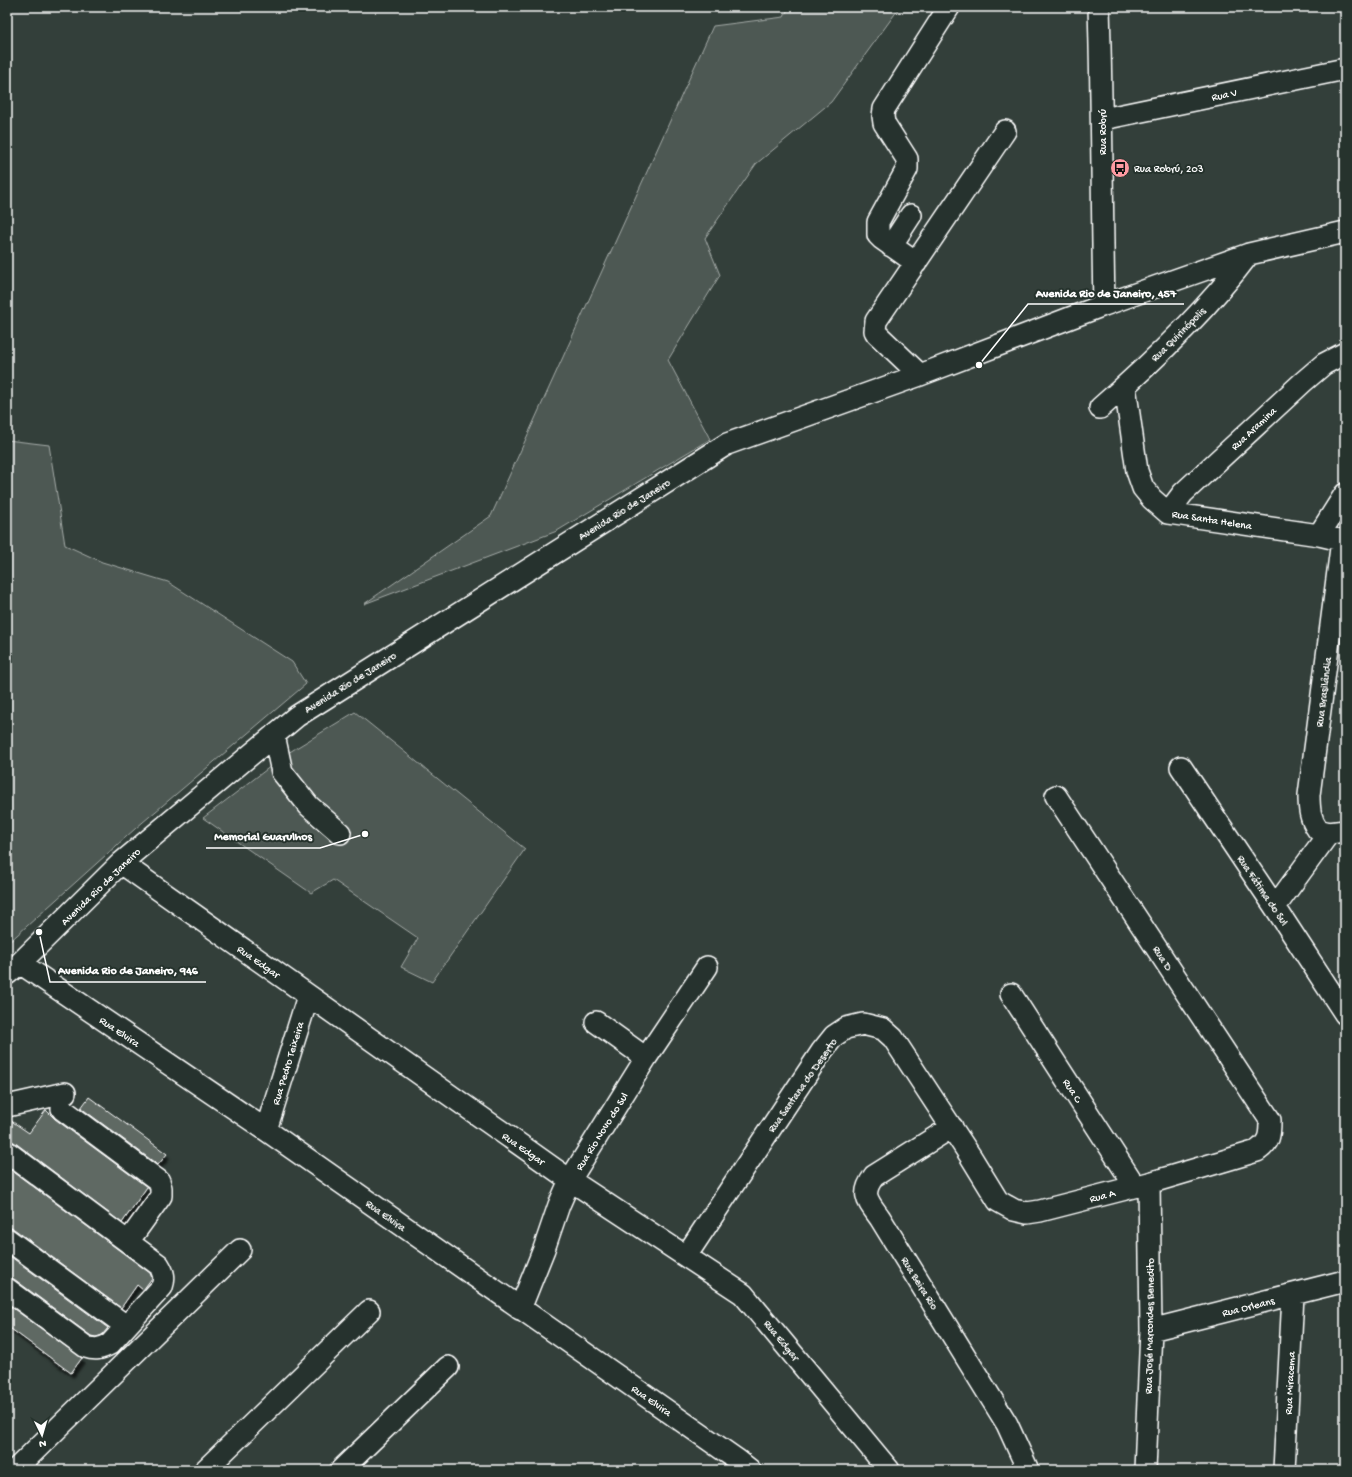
<svg xmlns="http://www.w3.org/2000/svg" width="1352" height="1477" viewBox="0 0 1352 1477" font-family="'Gochi Hand',sans-serif">
  <style>
    .green { fill: #4d5853; stroke: #a6aca9 }
    .building { fill: #5f6964; stroke: #fff; filter: url(#shadow) }
    .lines { fill: none; stroke-linecap: round; stroke-linejoin: round }
    .minor-casing { stroke: #fff; stroke-width: 24 }
    .minor { stroke: #26332d; stroke-width: 21 }
    .labels { text-anchor: middle; stroke-width: 4; stroke-linejoin: round; paint-order: stroke }
    .street-label { font-size: 11px; fill: #fff; stroke: #26332d }
    .poi-label { font-size: 11px; fill: #fff; stroke: #26332d; text-anchor: start }
    .leader { fill: none; stroke: #fff; stroke-width: 1.5 }
    .callout-dot { fill: #fff; stroke: #26332d; stroke-width: 1.5 }
    .callout-label { font-size: 12px; text-anchor: middle; font-weight: bold; fill: #fff; stroke: #26332d; stroke-width: 4; stroke-linejoin: round; paint-order: stroke }
  </style>
  <defs>
    <filter id="shadow"><feDropShadow dx="2.5" dy="4.5" stdDeviation="1" flood-color="#0009"/></filter>
  </defs>
  <rect width="100%" height="100%" fill="#333f3a"/>
  <filter id="ink" filterUnits="userSpaceOnUse"><feTurbulence type="fractalNoise" baseFrequency=".025" numOctaves="2"/><feDisplacementMap in="SourceGraphic" scale="8" xChannelSelector="R" yChannelSelector="G"/><feConvolveMatrix kernelMatrix="1 2 1 2 8 2 1 2 1" color-interpolation-filters="sRGB"/></filter>
  <g filter="url(#ink)">
    <path class="green" d="M789 7H898L897 11 831 102 756 164 705 238 720 275 668 360 710 439 557 531 364 604 491 516 713 26 784 17Z
      M7 440 49 445 65 545 102 562 168 582 292 662 306 684 136 828 7 944Z
      M355 712 525 849 432 982 401 967 418 938 333 880 311 893 203 818 288 753Z"/>
    <path class="building" d="M89 1097 167 1154 158 1165 81 1108Z
      M46 1110 55 1119 147 1187 122 1223 14 1142 7 1140V1118L29 1133Z
      M7 1167 150 1273 152 1278 143 1290 137 1285 121 1308 14 1229 7 1227Z
      M7 1254 108 1328 102 1335 96 1337 91 1336 14 1279 7 1277Z
      M7 1304 82 1358 71 1373 7 1326Z"/>
    <g class="lines">
      <g class="minor-casing">
        <path id="minor" d="M1099 7C1102 106 1102 206 1104 305
          M1103 119 1345 69
          M891 246 911 215
          M916 263 882 239 878 235V222L907 169V159L884 123 883 116 884 109 949 7
          M920 375 877 334 875 331 876 321 1005 131
          M1125 386 1137 471 1143 488 1152 499 1168 513 1319 535 1345 541
          M1100 408C1154 361 1206 311 1249 254
          M1168 513 1183 493 1303 382 1324 364 1345 353
          M1319 535 1345 494
          M274 735 282 772 309 806 340 833
          M1181 767 1275 907 1345 1014
          M1329 833 1318 830C1310 819 1309 809 1309 795L1342 540
          M121 863 570 1180 743 1294 889 1470
          M1275 907 1329 833 1345 831
          M20 963 266 1130 736 1459 750 1470
          M7 974 20 963 121 863 297 716 727 444 920 375 1104 305 1249 254 1345 232
          M1011 994 1135 1186
          M596 1022 646 1058
          M7 1106 65 1093
          M62 1109 159 1181 161 1188V1196L128 1242
          M952 1127 874 1176C860 1195 868 1201 880 1218L1007 1424 1028 1470
          M266 1130 308 996
          M7 1152 159 1265C164 1273 165 1278 162 1287L110 1344C101 1349 95 1350 86 1347L7 1289
          M7 1239 126 1326
          M686 1256 822 1051 834 1036 846 1028 863 1024 883 1029 893 1038 971 1157 998 1201 1014 1210 1027 1213 1040 1211 1149 1183 1257 1151C1270 1142 1270 1135 1270 1120L1056 796
          M520 1309 544 1249 559 1205 570 1180 646 1058 707 967
          M1151 1330 1345 1281
          M15 1470 240 1250
          M205 1470 369 1311
          M341 1470 448 1367
          M1145 1470 1151 1330 1149 1183
          M1284 1470 1293 1295"/>
      </g>
      <use href="#minor" class="minor"/>
    </g>
  </g>
  <defs>
    <g id="bus-disc" transform="scale(1)"><circle r="9.5" fill="#ff9aa2" stroke="#26332d"/><path d="M-5-6H5V4H4V6H2V4H-2V6H-4V4H-5ZM-3.5-4V0h7V-4ZM-3.5 1.2v1.5H-2V1.2ZM2 1.2v1.5H3.5V1.2Z" fill="#111"/></g>
  </defs>
  <g fill-rule="evenodd">
    <use href="#bus-disc" x="1120" y="168"/>
  </g>
  <g class="labels">
    <g class="street-label">
      <text transform="translate(1224 94) rotate(-12)" y="4">Rua V</text>
      <text transform="translate(1102 132) rotate(-90)" y="4">Rua Robrú</text>
      <text transform="translate(1178 334) rotate(-45)" y="4">Rua Quirinópolis</text>
      <text transform="translate(1253 428) rotate(-43)" y="4">Rua Aramina</text>
      <text transform="translate(624 509) rotate(-32)" y="4">Avenida Rio de Janeiro</text>
      <text transform="translate(1212 519) rotate(9)" y="4">Rua Santa Helena</text>
      <text transform="translate(350 682) rotate(-32)" y="4">Avenida Rio de Janeiro</text>
      <text transform="translate(1323 692) rotate(-83)" y="4">Rua Brasilândia</text>
      <text transform="translate(100 886) rotate(-44)" y="4">Avenida Rio de Janeiro</text>
      <text transform="translate(1263 890) rotate(56)" y="4">Rua Fátima do Sul</text>
      <text transform="translate(1163 958) rotate(57)" y="4">Rua D</text>
      <text transform="translate(259 961) rotate(35)" y="4">Rua Edgar</text>
      <text transform="translate(120 1031) rotate(34)" y="4">Rua Elvira</text>
      <text transform="translate(287 1063) rotate(-73)" y="4">Rua Pedro Teixeira</text>
      <text transform="translate(802 1085) rotate(-55)" y="4">Rua Santana do Deserto</text>
      <text transform="translate(1073 1090) rotate(57)" y="4">Rua C</text>
      <text transform="translate(601 1131) rotate(-58)" y="4">Rua Rio Novo do Sul</text>
      <text transform="translate(524 1148) rotate(35)" y="4">Rua Edgar</text>
      <text transform="translate(1102 1195) rotate(-15)" y="4">Rua A</text>
      <text transform="translate(386 1215) rotate(35)" y="4">Rua Elvira</text>
      <text transform="translate(920 1283) rotate(58)" y="4">Rua Beira Rio</text>
      <text transform="translate(1248 1306) rotate(-14)" y="4">Rua Orleans</text>
      <text transform="translate(1149 1326) rotate(-89)" y="4">Rua José Marcondes Benedito</text>
      <text transform="translate(782 1340) rotate(50)" y="4">Rua Edgar</text>
      <text transform="translate(1289 1383) rotate(-87)" y="4">Rua Miracema</text>
      <text transform="translate(652 1400) rotate(35)" y="4">Rua Elvira</text>
    </g>
    <g class="poi-label">
      <text x="1134" y="172">Rua Robrú, 203</text>
    </g>
  </g>
  <path class="leader" d="M979 365L1028 304H1184M365 834L320 848H206M39 932L50 982H206"/>
  <g class="callout-dot">
    <circle cx="979" cy="365" r="4"/>
    <circle cx="365" cy="834" r="4"/>
    <circle cx="39" cy="932" r="4"/>
  </g>
  <g class="callout-label">
    <text x="1106" y="297">Avenida Rio de Janeiro, 457</text>
    <text x="263" y="840">Memorial Guarulhos</text>
    <text x="128" y="974">Avenida Rio de Janeiro, 946</text>
  </g>
  <rect width="1352" height="1477" fill="none" stroke="#26332d" stroke-width="24"/>
  <rect x="12" y="12" width="1328" height="1453" fill="none" stroke="#fff" stroke-width="1.5" filter="url(#ink)"/>
  <g transform="translate(42 1435) rotate(175)" stroke="#26332d" stroke-width="3" paint-order="stroke">
  <path d="M0-3L7 15L0 10L-7 15Z" fill="#ffffff"/>
  <text y="-6" font-size="11" font-weight="bold" text-anchor="middle" fill="#ffffff">N</text>
  </g>
</svg>
